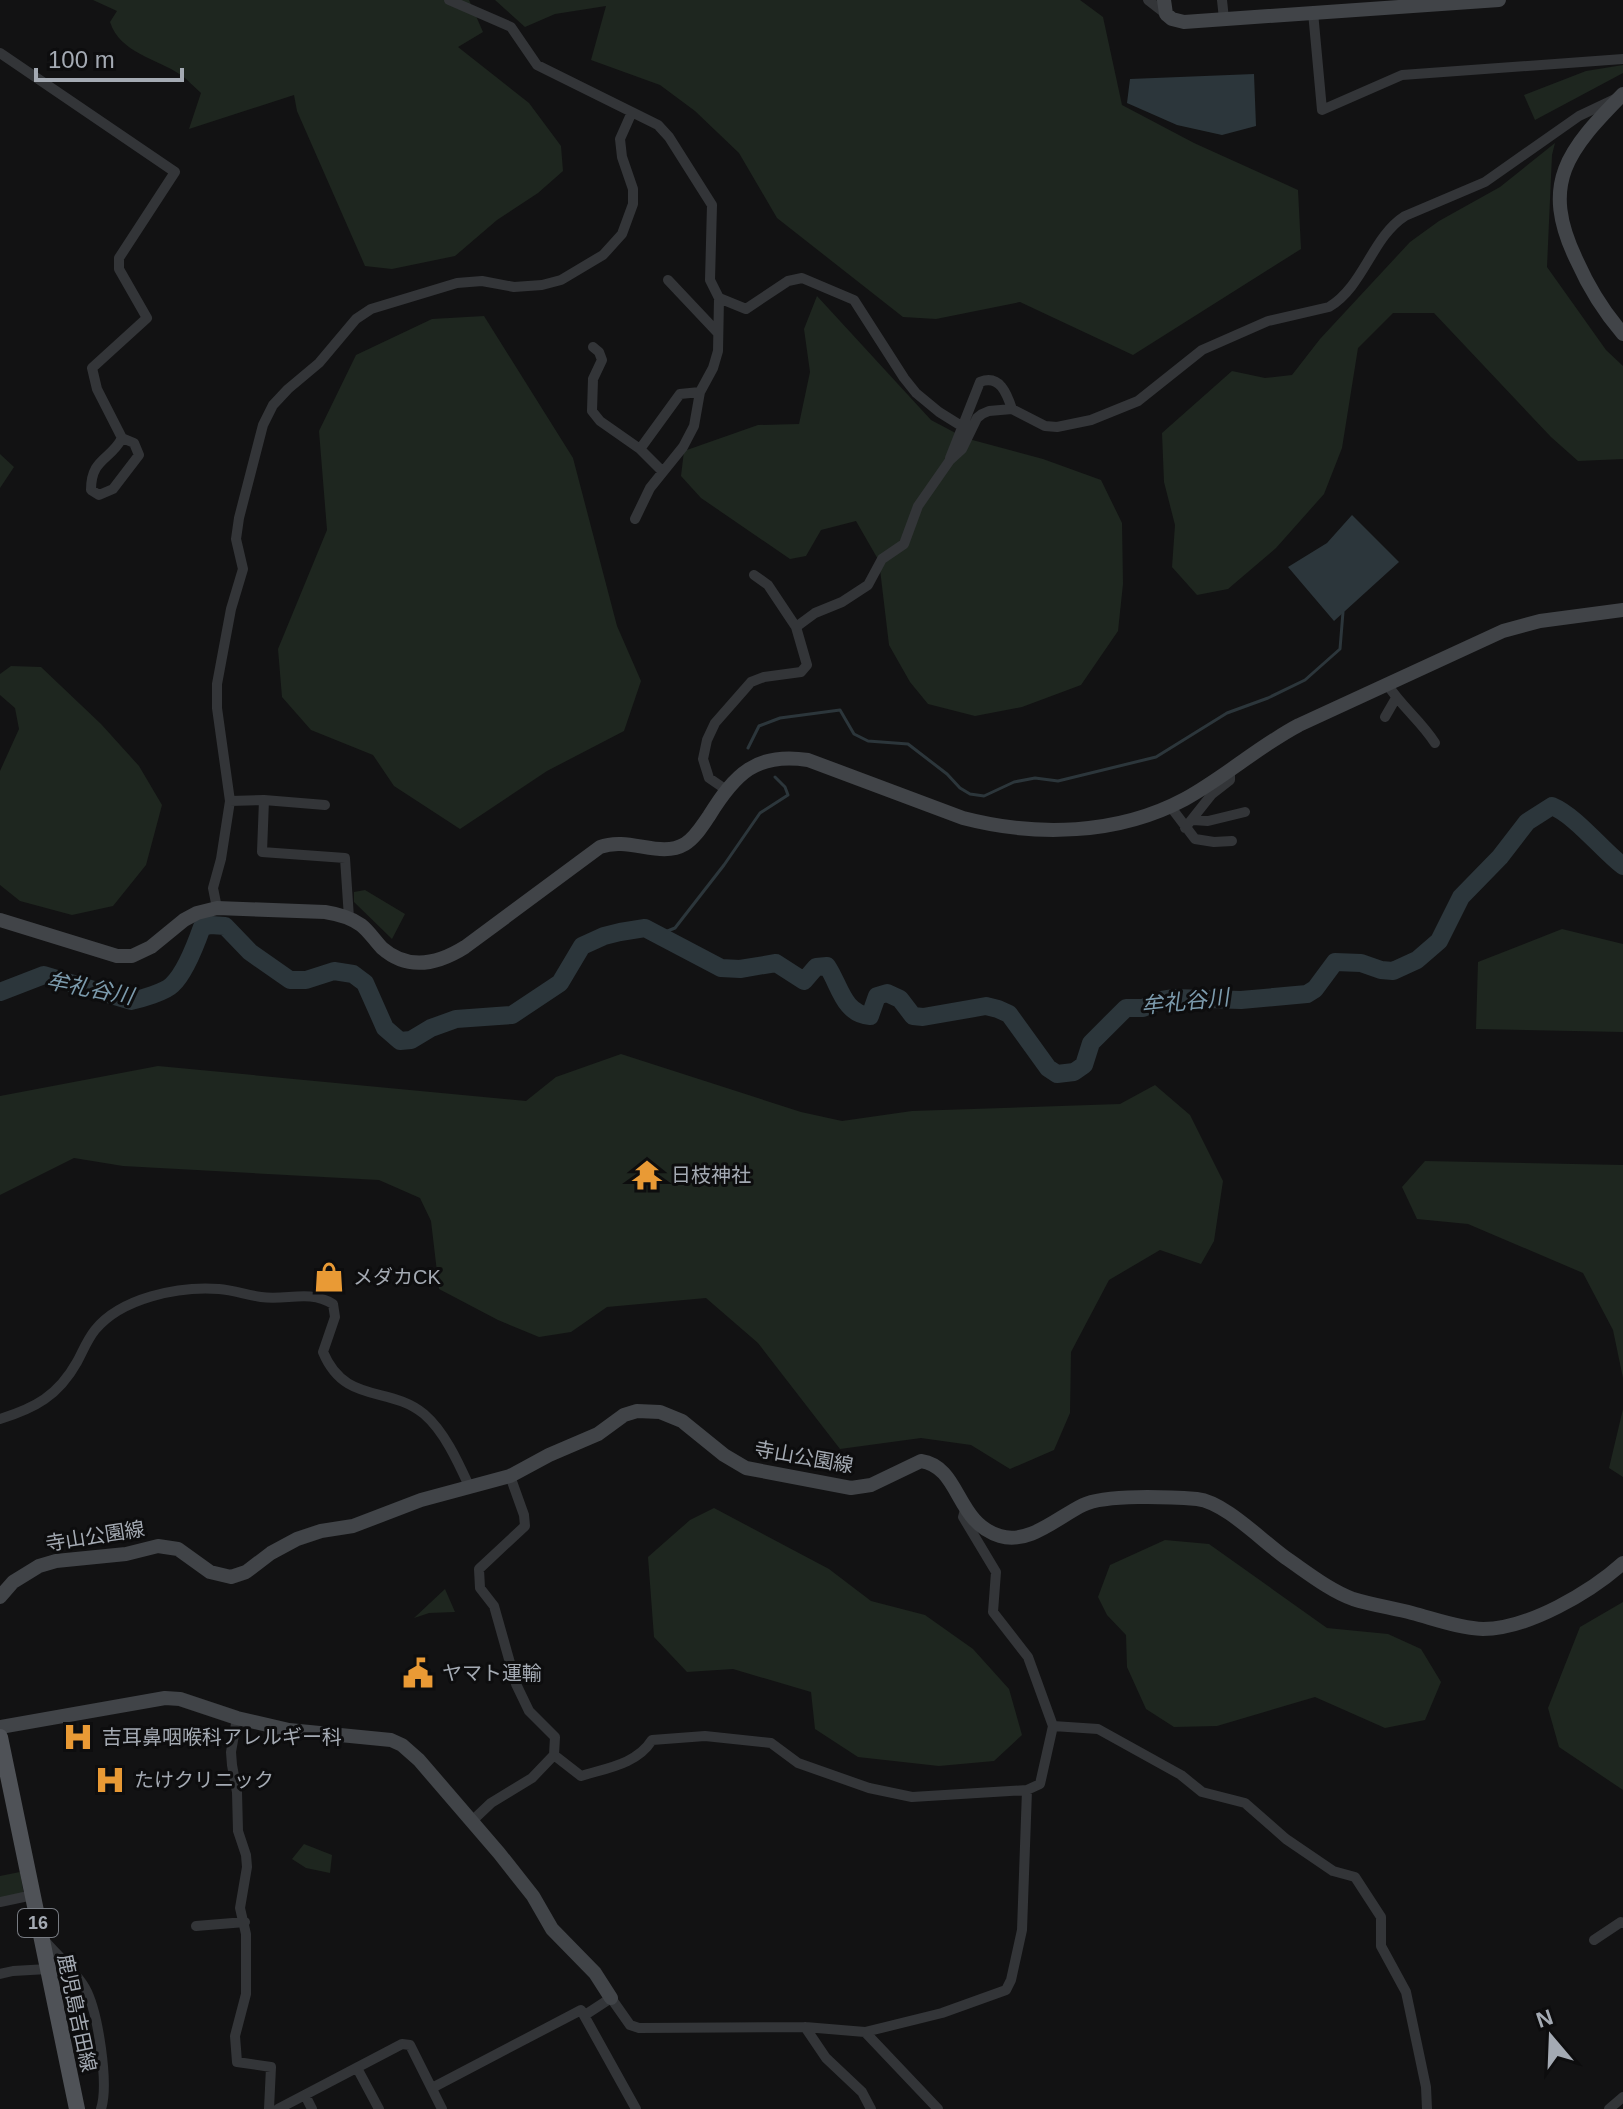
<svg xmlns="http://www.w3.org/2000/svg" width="1623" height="2109" viewBox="0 0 1623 2109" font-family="Arial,'Noto Sans JP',sans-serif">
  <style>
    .green { fill: #1e261f }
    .water { fill: #2c363b }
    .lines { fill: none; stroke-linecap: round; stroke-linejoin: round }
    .stream { stroke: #2c363b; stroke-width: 3 }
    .river { stroke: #2c363b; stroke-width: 18 }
    .street { stroke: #333538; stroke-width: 10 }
    .secondary { stroke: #414448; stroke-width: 14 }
    .primary { stroke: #4f5257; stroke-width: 16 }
    .labels { text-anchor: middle; stroke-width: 6; stroke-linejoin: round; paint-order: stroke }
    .shield { fill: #0d0d0e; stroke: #777b82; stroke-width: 2 }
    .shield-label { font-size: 18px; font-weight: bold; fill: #a4aab3 }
    .poi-label { font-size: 20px; fill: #a4aab3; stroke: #0d0d0e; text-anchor: start }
    .street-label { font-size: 20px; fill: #a4aab3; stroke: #0d0d0e }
    .water-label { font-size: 22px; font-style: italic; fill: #7c9bad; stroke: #0d0d0e }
  </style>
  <rect width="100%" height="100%" fill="#121213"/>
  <path class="green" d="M93 0H469L483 32 458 47 529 103 561 146 563 171 538 193 497 220 455 256 392 269 365 266 297 111 294 95 189 129 201 93C194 87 188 80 181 75 156 58 120 53 110 22L117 11Z
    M495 0H1080L1103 17 1122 105 1194 143 1298 190 1301 249 1133 355 1020 302 936 319 903 317 777 218 739 153 695 111 660 85 591 60 606 6 555 14 525 27Z
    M1623 65V73L1535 120 1524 95 1586 71Z
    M1555 143 1552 155 1547 267 1606 350 1623 366V459L1578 461 1551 437 1434 313H1393L1358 348 1342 448 1324 494 1276 548 1228 589 1197 595 1172 567 1175 525 1164 482 1162 433 1232 371 1265 378 1292 375 1320 339 1410 242 1439 221 1500 187Z
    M817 296 931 420 965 438 1043 459 1101 480 1122 523 1123 584 1118 631 1081 685 1022 707 975 716 928 704 910 682 889 645 879 561 856 521 821 530 806 556 790 559 701 498 681 476 684 451 758 425 799 424 810 372 804 329Z
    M484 316 573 458 617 626 641 681 624 731 547 771 460 829 394 786 373 755 311 730 282 697 278 649 327 530 319 431 356 355 432 319Z
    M0 454 14 467 0 488Z
    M11 666 41 667 101 724 139 766 162 805 146 865 113 906 72 915 20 901 0 885V771L19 729 15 708 0 695V674Z
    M365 890 405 914 392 939 354 902V892Z
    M1562 929 1623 944V1032L1476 1029 1478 962Z
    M621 1054 801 1112 842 1121 912 1111 1120 1104 1155 1085 1190 1115 1223 1181 1214 1241 1201 1264 1160 1250 1109 1280 1071 1352 1070 1413 1054 1450 1010 1469 971 1445 921 1438 840 1449 758 1343 706 1298 607 1307 571 1332 539 1337 498 1320 439 1289 431 1221 420 1198 379 1180 123 1166 74 1158 0 1195V1096L158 1066 526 1101 556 1077Z
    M1425 1161 1623 1165V1378L1613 1330 1583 1273 1468 1224 1417 1219 1402 1187Z
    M1623 1409V1477L1609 1468Z
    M714 1508 829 1569 871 1601 925 1615 973 1649 1009 1689 1022 1735 994 1761 939 1766 858 1757 815 1729 811 1692 733 1669 687 1672 654 1637 648 1557 690 1520Z
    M1165 1540 1209 1544 1327 1628 1388 1634 1421 1649 1441 1682 1425 1720 1385 1728 1315 1697 1217 1726 1174 1727 1146 1709 1127 1667 1126 1635 1107 1615 1098 1597 1110 1565Z
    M445 1589 455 1612 429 1613 414 1618Z
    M1623 1602V1790L1559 1747 1548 1708 1580 1627Z
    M304 1844 332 1855 330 1873 306 1868 292 1859Z
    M20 1872 24 1895 0 1900V1876Z"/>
  <path class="water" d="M1254 74 1256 126 1222 135 1177 125 1127 103 1130 79Z
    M1352 515 1399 562 1334 621 1288 567 1327 543Z"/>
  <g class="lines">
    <path class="stream" d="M748 748 759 726 780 718 840 710 854 734 868 741 908 744 947 774 960 788 970 794 984 796 1014 782 1035 778 1058 781 1156 757 1227 713 1268 698 1305 680 1340 649 1343 612
      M660 934 675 928 724 865 760 813 788 795 785 787 775 777"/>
    <path class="river" d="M0 992 44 975 131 1001C141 999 165 992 172 985 185 973 196 944 202 927L211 925 225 926 250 952 290 980H306L334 971 353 974 365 983 385 1028 400 1041 411 1040 431 1028 456 1019 512 1015 560 983 582 946 604 936 620 932 645 928 721 968 740 969 776 963 804 981 816 967 827 966C840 985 843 1014 870 1016L877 996 887 993 900 999 913 1016 923 1017 986 1006 998 1009 1009 1014 1048 1068 1057 1074 1074 1072 1084 1065 1091 1043 1126 1008H1143L1162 1000 1174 998 1241 1000 1307 994 1315 989 1335 962 1361 963 1381 970 1393 971 1417 960 1439 941 1461 897 1500 857 1527 822 1552 806C1576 816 1601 849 1623 866"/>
    <path class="street" d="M449 0 511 27 537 65 658 125 669 137 712 205 710 280 719 298 718 351 713 368 700 392 694 426 683 447 650 488 635 519
      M1148 0 1166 14
      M1222 0 1224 19
      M1313 12 1322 110 1402 75 1623 59
      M0 53 175 172 119 258V269L147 318 92 368 97 389 122 438 134 443 139 455 113 489 99 495 91 490C91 458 111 460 122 438
      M668 280 718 333
      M719 298 746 309 788 281 802 278 854 300 904 378 916 393 939 412 963 427
      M593 347 599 352 602 360 593 379 592 411 600 421 640 449
      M950 458 980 382C1000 374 1007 394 1012 409
      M662 471 640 449 680 394 700 392
      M796 627 815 613 842 602 868 585 882 559 904 544 918 506 950 460 962 449 977 418 982 414 989 411 1012 409 1045 426 1057 427 1091 420 1138 401 1202 350 1268 321 1329 307C1364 286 1372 237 1405 216L1485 182 1579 116 1615 99
      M1387 684C1401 706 1421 721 1435 743
      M1385 717 1396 698
      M725 789 709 778 703 759 707 740 715 723 751 682 764 677 801 672 807 665 796 627 768 585 754 575
      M264 800 325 805
      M230 801 264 800 262 852 345 858 349 918
      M1170 806 1195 839 1214 842 1232 841
      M1193 820 1208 821 1245 812
      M1185 828 1212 794 1230 780V769
      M217 908 213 888 221 859 230 801 217 708V684L231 609 243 569 236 539 239 518 263 425 273 405 288 389 319 363 356 319 371 309 457 283 482 281 514 287 542 285 561 280 603 255 622 234 633 204V189L622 157 620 139 632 112
      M0 1419C35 1408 58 1396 77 1362 83 1351 87 1340 95 1330 121 1298 178 1286 219 1289 233 1290 247 1295 261 1297 287 1301 308 1289 333 1304L335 1317 323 1352C345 1405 389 1385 424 1414 445 1432 459 1464 470 1488
      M510 1476 524 1515 525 1526 479 1569 480 1588 494 1606 516 1684 529 1711 555 1737 554 1755 581 1776C607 1768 637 1764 652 1740L705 1736 771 1743 798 1763 869 1788 912 1797 1027 1790 1040 1784 1053 1726 1028 1657 993 1612 996 1572 963 1517 965 1510
      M237 1718 231 1752 232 1765 237 1792 238 1831 246 1855 247 1867 240 1908 246 1934V1994L235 2036 237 2062 271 2067 269 2109
      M1053 1726 1098 1729 1181 1775 1202 1792 1245 1803 1286 1839 1333 1871 1355 1877 1381 1917V1946L1406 1992 1426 2087 1427 2109
      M472 1821 491 1803 532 1778 554 1755
      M0 1902 33 1895
      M196 1926 245 1922
      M1594 1940 1621 1922 1623 1923
      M45 1941C58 1956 75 1971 85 1988 98 2011 109 2084 101 2109
      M0 1974 13 1971 48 1969
      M585 2015 611 1998 630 2025 639 2028 805 2027 865 2032 942 2013 1006 1990 1011 1980 1022 1930 1027 1790
      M805 2027 826 2058 862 2092 871 2109
      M865 2032 938 2109
      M357 2068 379 2109
      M432 2088 581 2010 636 2109
      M306 2097 312 2109
      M278 2109 402 2044 410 2045 442 2109
      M1609 2109 1623 2097"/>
    <path class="secondary" d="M1164 0 1166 14 1172 19 1184 22 1499 0
      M1623 94C1568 150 1539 183 1577 261 1589 288 1604 312 1623 334
      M0 920 117 956H132L151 947 184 920 197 913 217 908 325 912C338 914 350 917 361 925 369 931 375 941 382 948 408 971 438 964 465 947L600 847C629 836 660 859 685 844 695 838 702 826 709 816 735 774 756 752 808 760L963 818C1036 837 1118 835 1185 799 1225 777 1259 746 1299 725L1503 631 1540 621 1623 610
      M0 1597 13 1582 39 1566 56 1561 126 1554 158 1546 178 1549 210 1572 231 1577 246 1572 271 1553 297 1539 321 1531 353 1526 421 1500 510 1476 549 1455 598 1434 624 1415 637 1411 660 1412 682 1421 724 1455 746 1468 851 1488 871 1485 921 1461C961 1467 955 1523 1000 1536 1029 1545 1058 1517 1083 1505 1105 1494 1170 1497 1197 1499 1225 1502 1262 1541 1286 1558 1308 1573 1329 1590 1353 1599 1372 1605 1393 1608 1412 1613 1435 1619 1459 1628 1483 1629 1528 1629 1591 1592 1623 1563
      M0 1727 165 1698 180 1699 237 1718 289 1730 391 1740 402 1745 419 1760 499 1853 533 1896 552 1929 595 1973 611 1998"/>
    <path class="primary" d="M0 1737 77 2109"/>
  </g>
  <defs>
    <g id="temple-bare" transform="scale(2.4)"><path d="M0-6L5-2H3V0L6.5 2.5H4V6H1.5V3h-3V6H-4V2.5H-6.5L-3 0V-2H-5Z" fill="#e99a35" stroke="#0d0d0e" stroke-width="2.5" paint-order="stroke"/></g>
    <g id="shop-bare" transform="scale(2.4)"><path d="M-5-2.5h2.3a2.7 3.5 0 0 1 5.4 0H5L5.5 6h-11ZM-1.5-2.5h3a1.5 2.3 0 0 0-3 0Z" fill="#e99a35" stroke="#0d0d0e" stroke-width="2.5" paint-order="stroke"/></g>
    <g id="civic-bare" transform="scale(2.4)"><path d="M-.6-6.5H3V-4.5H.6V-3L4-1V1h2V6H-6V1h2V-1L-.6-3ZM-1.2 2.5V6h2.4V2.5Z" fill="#e99a35" stroke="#0d0d0e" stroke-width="2.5" paint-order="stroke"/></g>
    <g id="hospital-bare" transform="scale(2.4)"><path d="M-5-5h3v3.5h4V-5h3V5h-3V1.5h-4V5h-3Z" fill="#e99a35" stroke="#0d0d0e" stroke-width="2.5" paint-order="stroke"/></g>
  </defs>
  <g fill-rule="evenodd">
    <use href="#temple-bare" x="647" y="1175"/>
    <use href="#shop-bare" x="329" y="1277"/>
    <use href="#civic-bare" x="418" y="1673"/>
    <use href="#hospital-bare" x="78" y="1737"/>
    <use href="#hospital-bare" x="110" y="1780"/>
  </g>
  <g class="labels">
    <rect class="shield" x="18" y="1909" width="40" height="28" rx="6"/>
    <g class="shield-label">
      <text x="38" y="1929">16</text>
    </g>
    <g class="poi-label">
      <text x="671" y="1182">日枝神社</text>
      <text x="353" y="1284">メダカCK</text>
      <text x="442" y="1680">ヤマト運輸</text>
      <text x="102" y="1744">吉耳鼻咽喉科アレルギー科</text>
      <text x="134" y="1787">たけクリニック</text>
    </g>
    <g class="street-label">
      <text transform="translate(804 1457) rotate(10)" y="7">寺山公園線</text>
      <text transform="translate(95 1536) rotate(-9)" y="7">寺山公園線</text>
      <text transform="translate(77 2013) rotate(78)" y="7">鹿児島吉田線</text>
    </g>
    <g class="water-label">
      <text transform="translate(90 988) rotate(11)" y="8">牟礼谷川</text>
      <text transform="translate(1185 1001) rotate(-6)" y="8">牟礼谷川</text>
    </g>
  </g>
  <g transform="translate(1551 2037) rotate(341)" stroke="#0d0d0e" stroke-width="6" paint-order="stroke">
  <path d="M0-6L14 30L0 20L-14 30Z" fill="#a4aab3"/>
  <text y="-12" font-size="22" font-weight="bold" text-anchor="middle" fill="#a4aab3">N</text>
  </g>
  <path d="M36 68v12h146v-12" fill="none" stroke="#a4aab3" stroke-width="4"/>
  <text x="48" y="68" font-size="24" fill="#a4aab3" stroke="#0d0d0e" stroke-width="6" paint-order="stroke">100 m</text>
</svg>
